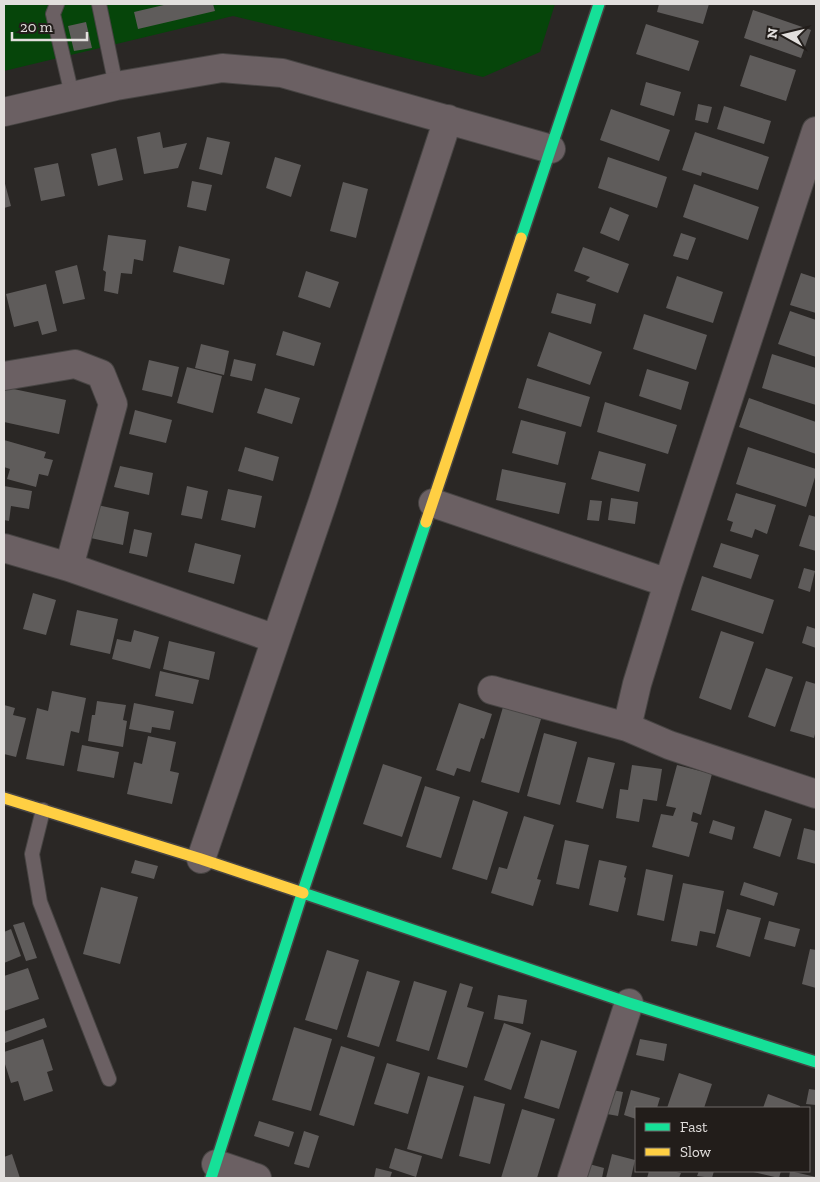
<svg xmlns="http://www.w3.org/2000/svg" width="820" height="1182" viewBox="0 0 820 1182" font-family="'Zilla Slab',serif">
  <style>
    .green { fill: #06450a }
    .building { fill: #5f5c5b }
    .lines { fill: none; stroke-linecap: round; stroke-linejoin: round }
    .lane-casing { stroke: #474443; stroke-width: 16 }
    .street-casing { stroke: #474443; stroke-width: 30 }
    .fast-casing { stroke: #474443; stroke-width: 14 }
    .slow-casing { stroke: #474443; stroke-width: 14 }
    .lane { stroke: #6b6063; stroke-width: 14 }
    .street { stroke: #6b6063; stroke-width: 28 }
    .fast { stroke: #16e098; stroke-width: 11 }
    .slow { stroke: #ffcf43; stroke-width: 11 }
  </style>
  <rect width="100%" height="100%" fill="#2a2725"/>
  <path class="green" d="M4 4H555L540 52 483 77 233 16 4 71Z"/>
  <path class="building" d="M168 4H213L215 11 138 29 134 12Z
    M659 4H709L703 24 657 12Z
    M753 10 811 30 801 58 744 38Z
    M86 22 92 48 74 51 68 26Z
    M646 24 699 41 689 71 636 54Z
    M750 55 796 70 786 101 740 86Z
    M646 82 681 92 674 116 640 105Z
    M698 104 712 107 708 123 695 120Z
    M724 106 771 121 764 144 717 129Z
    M611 109 670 130 659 161 600 140Z
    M160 132 163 148 187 143 178 168 144 174 137 137Z
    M695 132 769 157 758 190 702 172 701 176 682 170Z
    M207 137 230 142 222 175 199 169Z
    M116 148 123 180 98 186 91 154Z
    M275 157 301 165 291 197 266 188Z
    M608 157 667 177 657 208 598 188Z
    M58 163 65 196 41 201 34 168Z
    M4 180 11 206 4 208Z
    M192 181 212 185 206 211 187 207Z
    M343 182 368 189 356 238 330 231Z
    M694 184 759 207 748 240 683 217Z
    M610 207 629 215 619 241 600 233Z
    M681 233 696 238 688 260 673 256Z
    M108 235 146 240 143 261 134 259 132 274 121 273 118 294 104 291 106 272 103 270Z
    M179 246 230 259 224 285 173 272Z
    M583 247 629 264 618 293 586 281 590 277 574 271Z
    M77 265 85 299 63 304 55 271Z
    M306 271 339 282 330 308 298 297Z
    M801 273 816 278V313L790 305Z
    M677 276 723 292 713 323 666 308Z
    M46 284 57 331 42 335 38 321 14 327 6 294Z
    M557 293 596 304 591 324 551 313Z
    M790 311 816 320V357L778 344Z
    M644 314 707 335 696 370 633 349Z
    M283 331 321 343 314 366 276 355Z
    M549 332 602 352 590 385 537 366Z
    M201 344 229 351 224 375 195 368Z
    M772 354 816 368V405L762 388Z
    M234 359 256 364 252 381 230 376Z
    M149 360 179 367 172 397 142 390Z
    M187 367 222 376 213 413 177 403Z
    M647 369 689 382 681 410 639 396Z
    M527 378 590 397 581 427 518 408Z
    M4 387 66 400 59 434 4 422Z
    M265 388 300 398 292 424 257 413Z
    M749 398 816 422V454L739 427Z
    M605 402 677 425 668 454 597 432Z
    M135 410 172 420 166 443 129 434Z
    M521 420 566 432 558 465 512 453Z
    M4 440 46 452 44 458 53 460 48 476 39 474 36 487 7 479 10 469 4 467Z
    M245 447 279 457 273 481 238 471Z
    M748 447 816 469V474L806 507 736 484Z
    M599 451 646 464 639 492 591 479Z
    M120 466 153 473 149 495 114 487Z
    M502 469 566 483 559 514 496 500Z
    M4 486 32 491 29 509 11 506 9 521 4 520Z
    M187 486 208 491 202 519 181 515Z
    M228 489 262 496 255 528 221 520Z
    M736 493 776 505 767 534 755 529 752 538 730 531 733 522 727 520Z
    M611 498 638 502 635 524 608 520Z
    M590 500 602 501 599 521 587 520Z
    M93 504 129 512 123 545 86 537Z
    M809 515 816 517V551L799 546Z
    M134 529 152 533 147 557 129 553Z
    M195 543 241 555 234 584 188 572Z
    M721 543 759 555 751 579 713 567Z
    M804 568 815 571 810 592 798 588Z
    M702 576 774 600 763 634 691 610Z
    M33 593 56 600 46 635 23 629Z
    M77 610 118 619 110 654 70 645Z
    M807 626 816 629V648L802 643Z
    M134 630 159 637 150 669 112 659 117 639 131 642Z
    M721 631 754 642 731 710 699 698Z
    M169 641 215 652 209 680 163 669Z
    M766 668 793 677 775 727 748 717Z
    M160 671 199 680 193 704 155 696Z
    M806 681 816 684V730L814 738 790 731Z
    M52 691 86 698 79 733 71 731 64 766 26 759 37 708 48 711Z
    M97 701 126 705 123 720 127 721 123 747 88 741 92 715H95Z
    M134 703 174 711 170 730 152 727 151 733 129 729Z
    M459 703 492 714 484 739 481 738 470 772 457 768 454 776 436 770Z
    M4 705 15 708 13 715 26 718 16 757 4 754Z
    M503 707 541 719 519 793 481 782Z
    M544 733 577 742 560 805 527 796Z
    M148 736 176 742 170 771 179 773 172 804 127 794 134 762 142 764Z
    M82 745 119 752 114 778 77 771Z
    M588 757 615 763 603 809 576 802Z
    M383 764 422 777 402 837 363 824Z
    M632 765 662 769 657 801 643 799 639 822 616 818 620 789 628 790Z
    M677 765 712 774 701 815 693 812 691 821 698 823 689 857 652 847 661 814 673 816 676 808 666 806Z
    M425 786 460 797 441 858 406 847Z
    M473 800 508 812 487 880 452 869Z
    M765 810 792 819 780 857 753 848Z
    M524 816 554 825 537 879 541 880 533 906 491 893 499 867 507 869Z
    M713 820 735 827 732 840 709 833Z
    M804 828 816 831V864L797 859Z
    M565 840 589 845 579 889 556 884Z
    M135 860 158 866 154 879 131 873Z
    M599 860 627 866 624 877 626 878 618 912 589 905Z
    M646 869 673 875 664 921 637 915Z
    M744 882 778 893 774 906 740 895Z
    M683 883 724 891 715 934 700 931 697 946 671 941Z
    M101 887 138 897 120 964 83 954Z
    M727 909 761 918 750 957 716 947Z
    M769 921 800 929 795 947 764 939Z
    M24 922 37 958 26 961 13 925Z
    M11 929 21 956 4 963V932Z
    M810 949 816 950V988L802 984Z
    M327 950 359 960 337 1030 305 1020Z
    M28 968 39 999 4 1011V976Z
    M367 971 400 981 379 1047 347 1037Z
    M414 981 447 991 429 1051 396 1041Z
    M460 983 473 987 467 1007 484 1012 467 1068 437 1059Z
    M498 995 527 1000 523 1024 494 1019Z
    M44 1018 47 1027 5 1043 4 1032Z
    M504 1023 531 1033 511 1090 484 1080Z
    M294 1027 332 1039 311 1111 272 1100Z
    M43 1039 53 1070 47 1072 53 1091 24 1101 18 1081 11 1083 4 1061V1052Z
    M640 1039 667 1044 664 1061 636 1055Z
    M541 1040 577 1051 559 1109 524 1098Z
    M341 1046 375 1057 354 1126 319 1115Z
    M387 1063 420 1073 408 1114 374 1104Z
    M679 1073 712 1084 704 1108H667Z
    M428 1076 464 1086 442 1159 407 1149Z
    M809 1089 816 1090V1105L806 1104Z
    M612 1090 623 1092 618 1116 607 1114Z
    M631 1090 660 1098 657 1108H636V1119L624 1115Z
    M768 1094 800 1106V1108H763Z
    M474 1096 505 1104 490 1164 459 1156Z
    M522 1109 555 1119 537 1178H501Z
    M259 1121 294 1132 289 1147 254 1136Z
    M304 1131 319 1136 309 1168 294 1164Z
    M395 1148 422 1156 416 1177 389 1168Z
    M12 1154 20 1178H4V1157Z
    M612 1154 635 1160 631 1178H606Z
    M589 1164 604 1168 602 1178H586Z
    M376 1168 392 1172 390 1178H374Z
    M649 1171H672L681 1173 679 1178H647Z
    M699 1171H714L712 1178 697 1176Z
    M749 1171H781L779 1178Z
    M790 1171 816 1177V1178H789Z"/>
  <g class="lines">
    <g class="lane-casing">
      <path id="lane" d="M57 4 53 14 72 95
        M99 4 116 86
        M43 810 32 854 40 902 109 1079"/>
    </g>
    <g class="street-casing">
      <path id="street" d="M4 112 116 86 222 68 282 73 551 149
        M816 131 668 583 637 684 627 727 669 745 816 794
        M4 376 75 364 101 374 113 404 69 567
        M433 503 668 583
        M4 548 69 567 276 639
        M492 690 627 727
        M201 859 323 501 448 119
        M216 1164 257 1178
        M572 1178 629 1003"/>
    </g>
    <g class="fast-casing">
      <path id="fast" d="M521 238 599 4
        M303 893 629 1003 816 1062
        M211 1178 302 894 426 522"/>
    </g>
    <g class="slow-casing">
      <path id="slow" d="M426 522 521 238
        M4 798 201 859 303 893"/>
    </g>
    <use href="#lane" class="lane"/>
    <use href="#street" class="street"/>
    <use href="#fast" class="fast"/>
    <use href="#slow" class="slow"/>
  </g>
  <rect width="820" height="1182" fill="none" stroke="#e2dfdd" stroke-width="10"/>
  <rect x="635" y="1107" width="175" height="65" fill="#221d1a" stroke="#6f6b68"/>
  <rect x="645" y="1123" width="25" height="8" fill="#16e098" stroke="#6f6b68"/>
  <text x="680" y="1132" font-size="15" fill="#e2dfdd">Fast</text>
  <rect x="645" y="1148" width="25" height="8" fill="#ffcf43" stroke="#6f6b68"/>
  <text x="680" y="1157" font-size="15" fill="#e2dfdd">Slow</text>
  <g transform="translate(785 35) rotate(278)" stroke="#221d1a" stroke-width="4" paint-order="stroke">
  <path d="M0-4L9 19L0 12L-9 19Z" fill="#e2dfdd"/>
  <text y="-8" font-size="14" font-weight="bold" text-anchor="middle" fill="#e2dfdd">N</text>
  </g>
  <path d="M12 32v8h75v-8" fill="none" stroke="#e2dfdd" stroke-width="2.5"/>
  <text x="20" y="32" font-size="15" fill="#e2dfdd" stroke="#221d1a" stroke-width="4" paint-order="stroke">20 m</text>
</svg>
